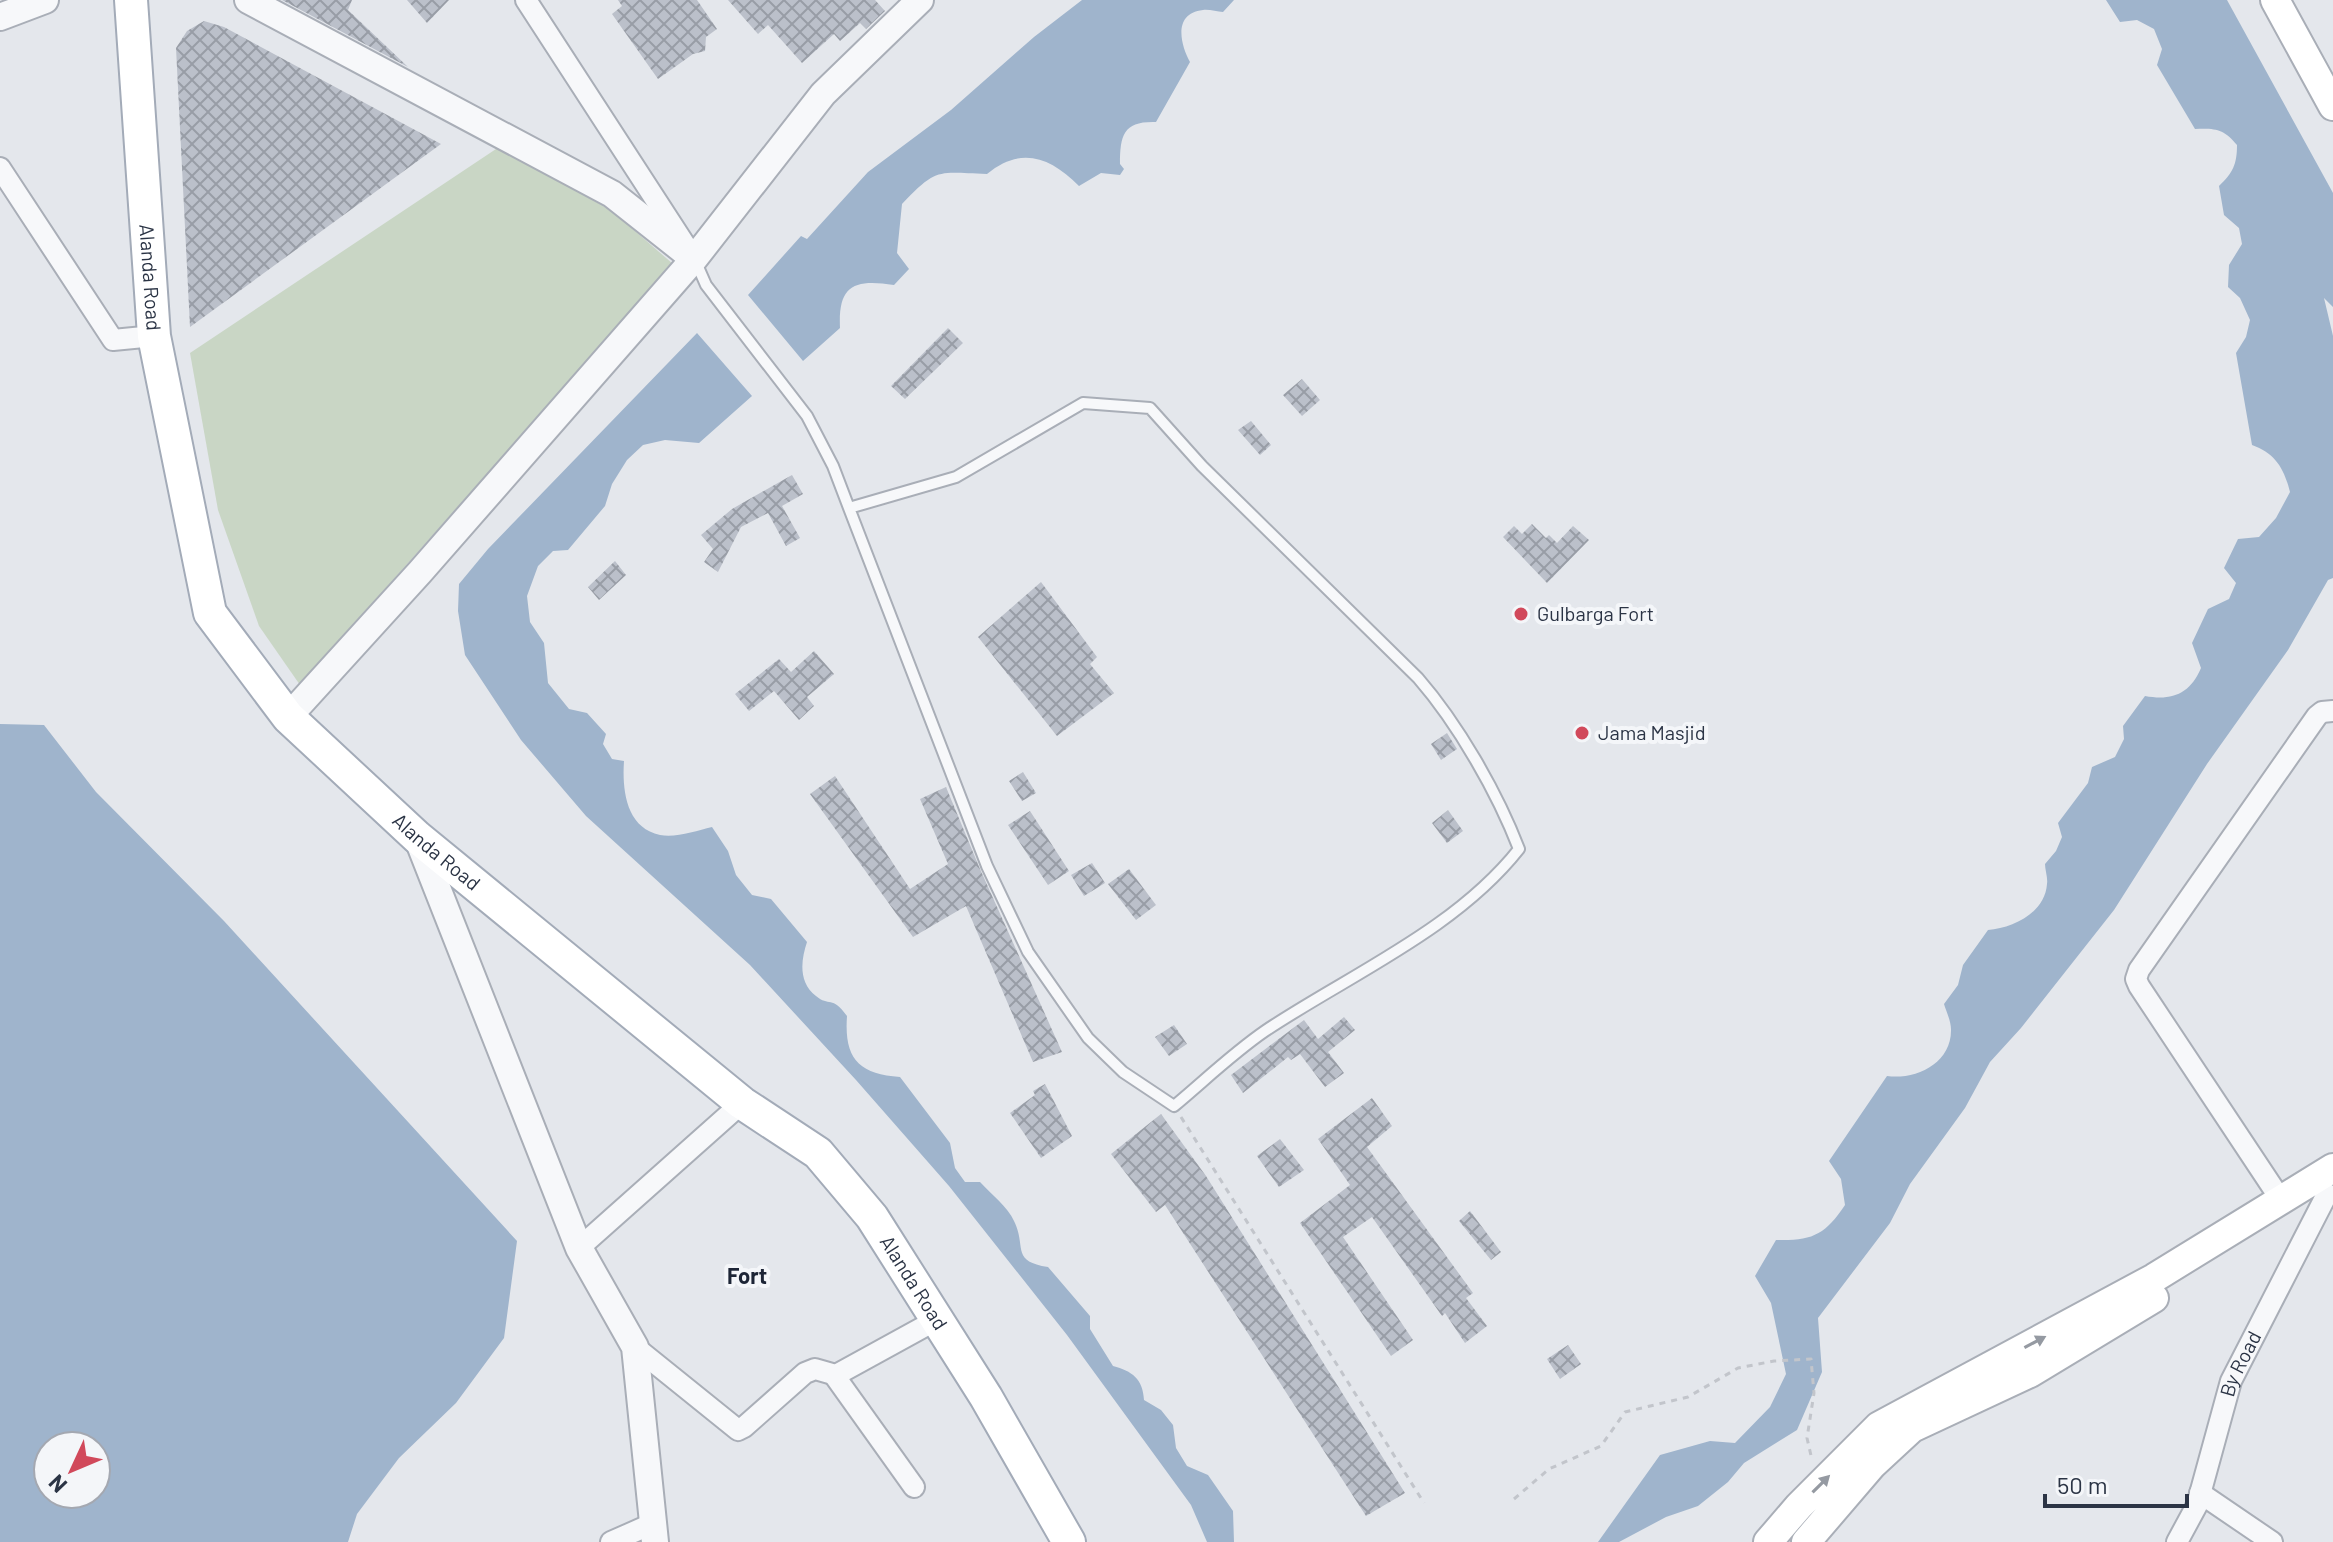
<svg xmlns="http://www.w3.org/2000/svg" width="2333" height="1542" viewBox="0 0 2333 1542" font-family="Barlow,sans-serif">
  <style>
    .grass { fill: #c9d6c5 }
    .water { fill: #9fb4cc; fill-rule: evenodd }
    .building { fill: url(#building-cross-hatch) }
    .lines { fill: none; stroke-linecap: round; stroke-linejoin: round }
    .service-casing { stroke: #a9aeb7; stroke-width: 14 }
    .minor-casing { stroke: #a9aeb7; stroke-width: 24 }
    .tertiary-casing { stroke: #a9aeb7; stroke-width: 30 }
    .secondary-casing { stroke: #a9aeb7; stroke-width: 32 }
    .primary-casing { stroke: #a3abb8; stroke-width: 36 }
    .path { stroke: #c2c5cb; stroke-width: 3; stroke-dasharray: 6 6; stroke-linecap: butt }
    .service { stroke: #f7f8fa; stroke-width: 10 }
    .minor { stroke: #f7f8fa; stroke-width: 20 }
    .tertiary { stroke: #f7f8fa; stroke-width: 26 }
    .secondary { stroke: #fff; stroke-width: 28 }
    .primary { stroke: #fff; stroke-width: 32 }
    .oneway { fill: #959aa2 }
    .poi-dot { fill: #d1495b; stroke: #f4f6f9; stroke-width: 3 }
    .labels { text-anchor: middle; stroke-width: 8; stroke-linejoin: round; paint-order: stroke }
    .street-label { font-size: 20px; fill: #2b3445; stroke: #f4f6f9 }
    .poi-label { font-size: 20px; fill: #2b3445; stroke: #f4f6f9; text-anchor: start }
    .neighbourhood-label { font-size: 22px; font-weight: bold; fill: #1d2536; stroke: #f4f6f9 }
  </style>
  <defs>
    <pattern id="building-cross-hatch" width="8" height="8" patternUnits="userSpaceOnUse" patternTransform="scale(2)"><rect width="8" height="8" fill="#bbc0ca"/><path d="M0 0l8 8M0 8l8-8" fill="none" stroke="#989da6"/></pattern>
  </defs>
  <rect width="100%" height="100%" fill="#e4e7ec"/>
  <path class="grass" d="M499 147 612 211 673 264 300 685 259 626 218 510 190 353Z"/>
  <path class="water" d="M1082 0H1234L1223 12C1217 12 1209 9 1203 10 1173 13 1180 44 1190 62L1156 122C1124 121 1120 134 1120 164L1124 169 1120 175 1101 173 1079 186C1050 157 1021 146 987 174 939 173 938 166 902 204L897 253 909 269 894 285C854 279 838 285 840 328L803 361 748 295 801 236 807 239 868 172 951 110 1034 37Z
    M2106 0H2227L2333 193V307L2324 298 2333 336V578L2328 580 2288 650 2207 764 2114 910 2021 1028 1990 1062 1965 1108 1910 1184 1890 1223 1818 1318 1822 1372 1797 1430 1744 1463 1728 1482 1698 1506 1666 1517 1619 1542H1598L1660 1455 1710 1441 1735 1443 1770 1407 1786 1374 1771 1303 1755 1276 1776 1240C1812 1241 1825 1235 1845 1205L1841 1179 1829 1161 1887 1076C1916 1080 1952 1063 1951 1029 1951 1021 1946 1011 1944 1004L1958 985 1963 965 1988 930C2013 928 2045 913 2047 884 2048 878 2045 870 2045 864L2056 851 2062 837 2058 823 2088 783 2092 767 2115 757 2124 739 2123 726 2145 696C2172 701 2190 694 2201 668L2192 643 2208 609 2229 599 2236 583 2224 568 2238 539 2259 537 2276 518 2290 492C2284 468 2275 453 2252 445L2236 353 2246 337 2250 320 2240 298 2228 287 2229 265 2242 244 2239 228 2224 215 2219 186C2233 173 2237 164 2237 145 2224 129 2215 128 2195 129L2157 65 2162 49 2154 29 2137 20 2120 22Z
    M697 333 752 396 699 443 665 440 643 445 627 460 612 484 605 506 568 550 553 551 538 566 527 596 530 622 544 643 548 683 569 709 587 713 606 734 603 744 612 759 624 761C622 790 626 828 660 835 676 838 696 831 712 827L728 851 736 875 752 895 771 899 807 942C801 960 798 982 816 996 829 1007 832 995 847 1016 844 1058 858 1074 900 1077L950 1143 955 1168 965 1182H980C991 1194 1008 1207 1014 1221 1027 1247 1010 1261 1048 1267L1090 1316V1329L1113 1366C1132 1371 1143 1379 1144 1400L1161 1410 1173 1425 1176 1448 1187 1466 1208 1475 1233 1511 1234 1542H1207L1191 1505 1067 1335 949 1186 856 1080 750 965 586 816 521 740 465 655 458 611 459 584 488 549Z
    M0 724 44 725 96 792 224 921 517 1241 504 1338 456 1403 399 1458 357 1514 348 1542H0ZM48 1446H96V1494H48Z"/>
  <path class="building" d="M282 0H352L348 10 408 67Z
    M407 0H449L427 23Z
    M618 0H697L717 29 706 37 705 51 693 54 658 79 612 14 622 6Z
    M728 0H875L885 11 866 29 860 23 840 41 834 34 802 63 768 25 758 34Z
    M204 21 224 27 441 144 190 327 176 48 187 31Z
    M948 328 963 343 905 399 891 386Z
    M1302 379 1320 400 1302 416 1283 395Z
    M1251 421 1271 445 1260 455 1238 430Z
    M792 475 803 494 782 506 800 538 786 546 768 513 741 527 718 572 704 562 713 549 701 535 732 509Z
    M1532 524 1546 538 1549 535 1557 543 1573 526 1589 540 1547 583 1503 537 1514 526 1522 534Z
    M615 561 626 575 599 600 588 587Z
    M1041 582 1097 657 1090 664 1114 693 1057 736 978 637Z
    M814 651 834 674 807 697 814 706 799 720 774 691 749 711 735 694 779 659 791 672Z
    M1447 733 1457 749 1441 760 1431 744Z
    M1023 772 1036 793 1022 801 1009 781Z
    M835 776 910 889 948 864 920 799 946 787 980 869 1062 1052 1033 1062 966 906 913 937 810 794Z
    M1448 810 1463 831 1447 843 1432 823Z
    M1030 811 1069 871 1048 885 1008 825Z
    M1092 863 1105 883 1084 896 1071 875Z
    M1129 869 1156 905 1136 920 1108 884Z
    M1344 1017 1355 1030 1328 1052 1344 1073 1325 1087 1300 1054 1291 1060 1288 1057 1243 1093 1231 1075 1304 1020 1318 1039Z
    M1174 1025 1187 1044 1169 1056 1155 1037Z
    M1045 1084 1072 1136 1041 1158 1010 1113 1035 1095 1033 1091Z
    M1372 1098 1392 1126 1367 1147 1473 1293 1466 1298 1487 1326 1465 1343 1445 1313 1442 1316 1372 1217 1343 1237 1413 1340 1391 1356 1300 1223 1350 1185 1318 1139Z
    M1161 1114 1206 1176 1405 1493 1366 1516 1165 1205 1156 1212 1111 1154Z
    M1280 1139 1304 1170 1279 1187 1257 1156Z
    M1470 1211 1501 1252 1491 1260 1459 1221Z
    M1568 1345 1581 1364 1560 1379 1547 1359Z"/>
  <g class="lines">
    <g class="service-casing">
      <path id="service" d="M695 260 706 285 807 416 833 466 849 508 987 866 1028 952 1088 1038 1123 1072 1174 1106C1204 1081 1233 1053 1265 1031 1349 975 1455 930 1519 849 1497 792 1458 724 1418 678L1202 466 1150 408 1083 403 956 477 849 508"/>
    </g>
    <g class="minor-casing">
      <g id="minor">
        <path d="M526 0 687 248"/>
        <path d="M0 168 113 340 154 336"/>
        <path d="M2281 1200 2139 986 2136 979 2139 970 2317 716 2322 712 2333 711"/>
        <path d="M579 1248 742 1103"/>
        <path d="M635 1347 738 1430 744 1427 805 1373 815 1369 836 1375 938 1319"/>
        <path d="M834 1375 914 1487"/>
        <path d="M2200 1493 2272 1542"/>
        <path d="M611 1542 654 1523"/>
        <path id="s1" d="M2177 1542 2197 1505 2231 1381 2327 1194"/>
      </g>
    </g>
    <g class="tertiary-casing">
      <path id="tertiary" d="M248 0 612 194 694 259
        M0 17 45 0
        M288 717 420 572 694 259 823 94 920 0
        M417 837 579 1248 635 1347 655 1542"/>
    </g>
    <g class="secondary-casing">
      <path id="secondary" d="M2275 0 2333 106
        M1768 1542 1799 1506 1879 1426 2154 1278 2333 1168
        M1806 1542 1872 1465 1912 1428 2030 1373 2154 1298"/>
    </g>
    <g class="primary-casing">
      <g id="primary">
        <path id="s2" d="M131 0 154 336 210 613 288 717 417 837 742 1103 818 1153 872 1217 986 1397 1069 1542"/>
      </g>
    </g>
    <path class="path" d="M1181 1117 1424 1503
      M1514 1499 1549 1469 1601 1446 1625 1412 1688 1397 1738 1368 1774 1361 1811 1359 1814 1393 1807 1438 1812 1460"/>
    <use href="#service" class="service"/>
    <use href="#minor" class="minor"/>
    <use href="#tertiary" class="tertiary"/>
    <use href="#secondary" class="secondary"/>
    <use href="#primary" class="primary"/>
  </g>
  <defs><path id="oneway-solid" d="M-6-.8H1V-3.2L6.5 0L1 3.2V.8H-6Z" transform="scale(2)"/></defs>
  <g class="oneway">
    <use href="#oneway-solid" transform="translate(2035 1342) rotate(-28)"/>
    <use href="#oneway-solid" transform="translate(1821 1484) rotate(-45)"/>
  </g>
  <g class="poi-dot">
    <circle cx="1521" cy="614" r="8"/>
    <circle cx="1582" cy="733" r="8"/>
  </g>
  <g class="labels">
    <g class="street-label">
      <text dy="7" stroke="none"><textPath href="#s2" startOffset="278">Alanda Road</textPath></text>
      <text dy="7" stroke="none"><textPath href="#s2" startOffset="950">Alanda Road</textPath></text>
      <text dy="7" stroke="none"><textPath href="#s2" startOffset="1598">Alanda Road</textPath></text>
      <text dy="7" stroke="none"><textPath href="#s1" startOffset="190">By Road</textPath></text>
    </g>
    <g class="poi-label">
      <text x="1537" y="621">Gulbarga Fort</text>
      <text x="1598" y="740">Jama Masjid</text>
    </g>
    <g class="neighbourhood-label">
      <text x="747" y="1284">Fort</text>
    </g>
  </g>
  <g transform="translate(72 1470) rotate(226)"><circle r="38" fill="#f4f6f9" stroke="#a4a8b1" stroke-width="2"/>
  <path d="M0-6L14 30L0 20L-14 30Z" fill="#d1495b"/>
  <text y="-12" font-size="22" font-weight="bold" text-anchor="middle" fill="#2b3445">N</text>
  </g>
  <path d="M2045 1494v12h142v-12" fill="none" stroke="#2b3445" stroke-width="4"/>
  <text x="2057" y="1494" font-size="24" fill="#2b3445" stroke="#f4f6f9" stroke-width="6" paint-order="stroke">50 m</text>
</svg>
